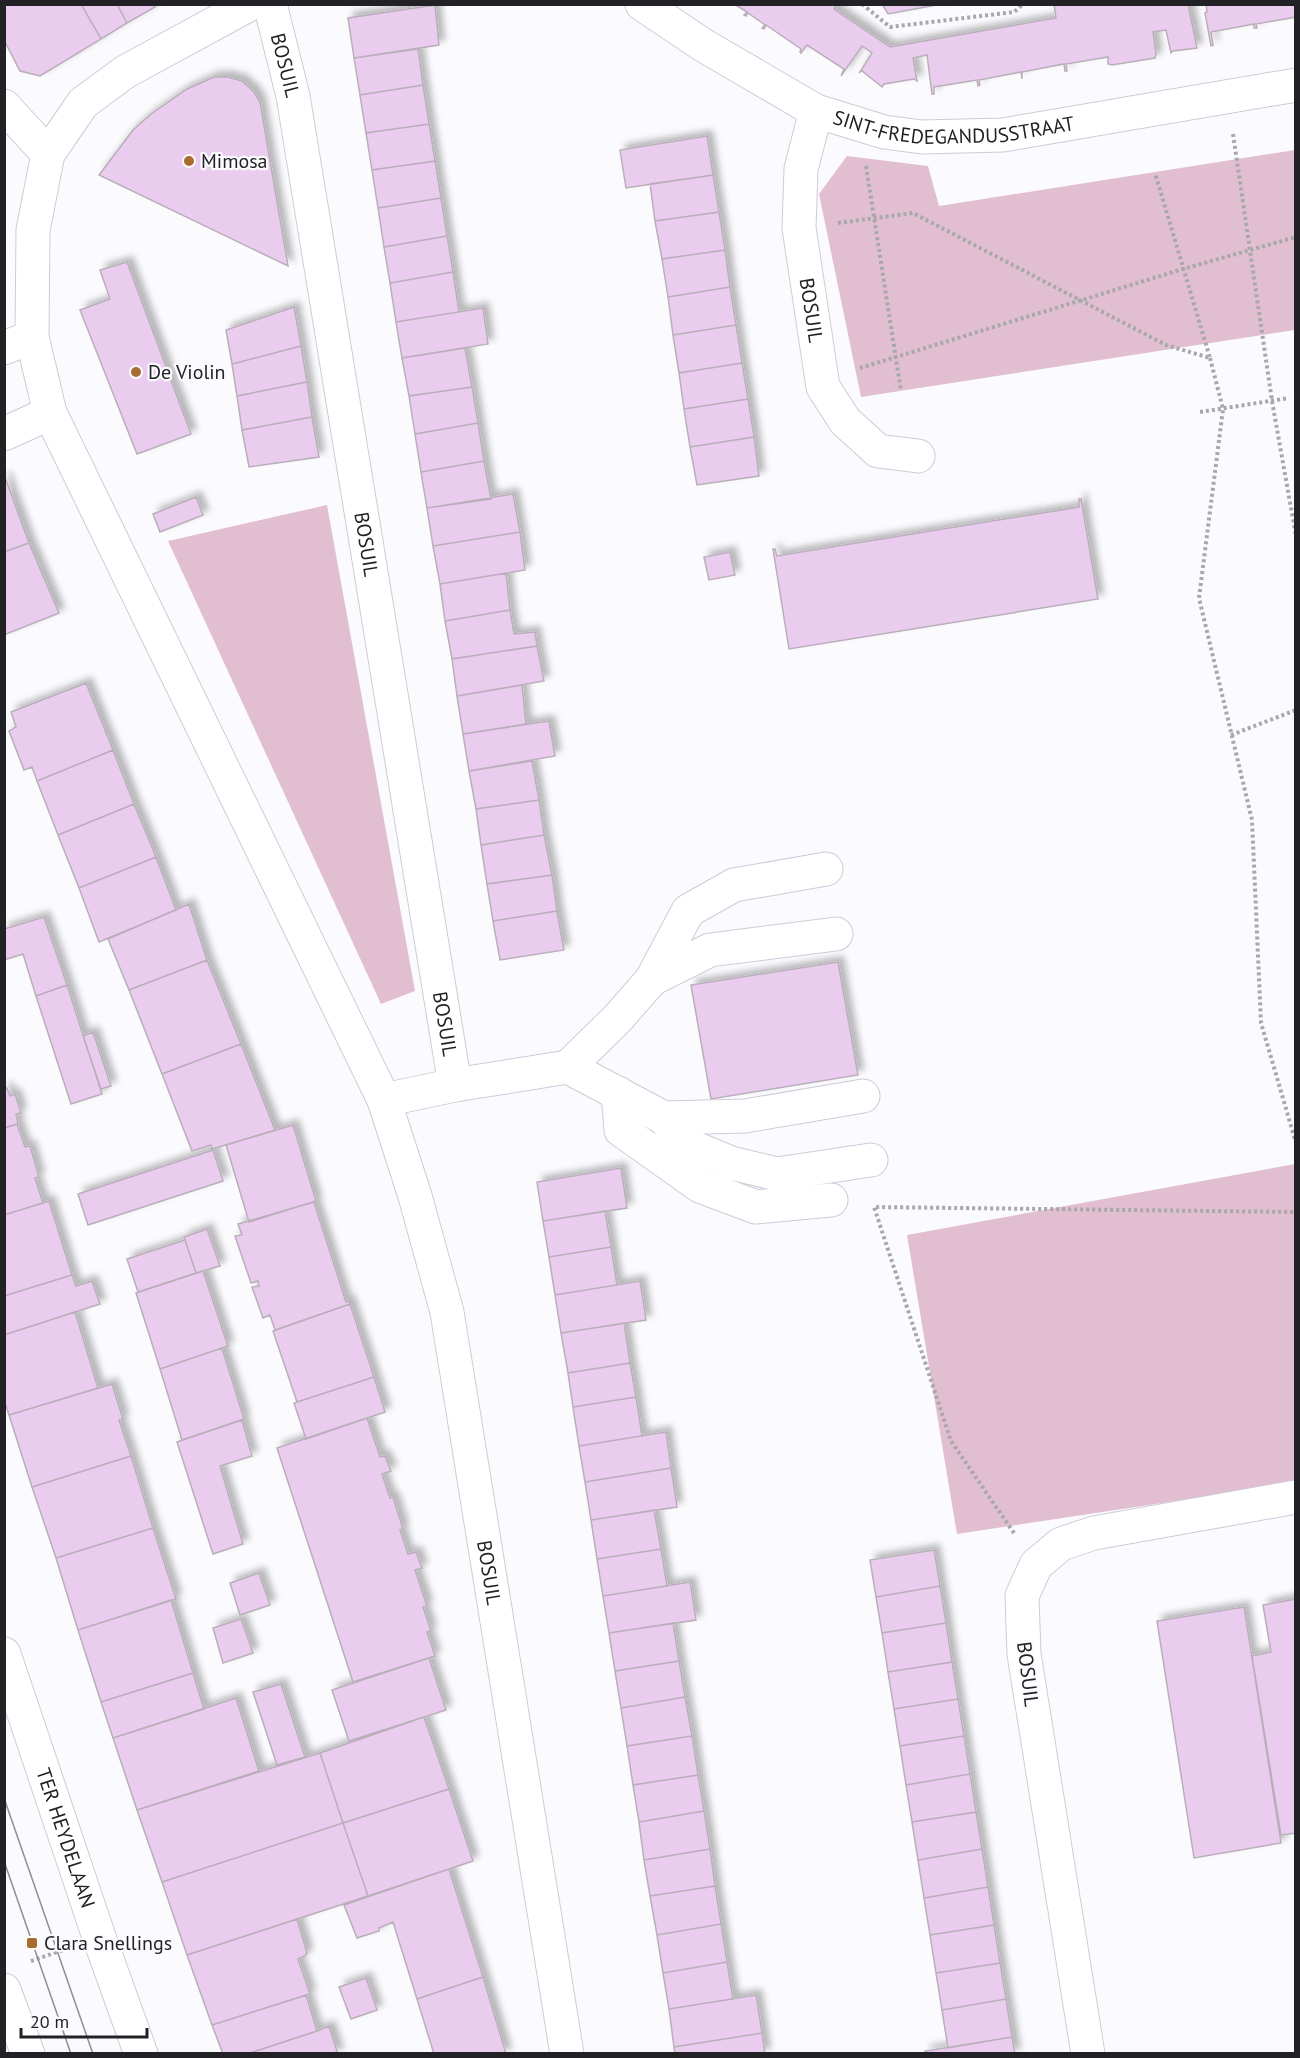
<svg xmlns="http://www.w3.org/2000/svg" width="1300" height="2058" viewBox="0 0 1300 2058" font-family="'PT Sans',sans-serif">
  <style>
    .green { fill: #e1bfd0 }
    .building { fill: #eaccef; stroke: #b9aeba; stroke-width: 1.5; filter: url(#shadow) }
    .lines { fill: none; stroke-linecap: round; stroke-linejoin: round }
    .minor-casing { stroke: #cecbd9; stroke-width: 35 }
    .path { stroke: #a8a8ac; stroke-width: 4; stroke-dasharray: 3 3; stroke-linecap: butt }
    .minor { stroke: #fff; stroke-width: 33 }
    .tram { stroke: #8f8e92; stroke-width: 1.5 }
    .poi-dot { fill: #a86c2e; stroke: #fbfbfe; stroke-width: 2 }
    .labels { text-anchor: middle; stroke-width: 4.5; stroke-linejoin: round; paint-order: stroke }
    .street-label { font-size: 20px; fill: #222126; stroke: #fbfbfe }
    .poi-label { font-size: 20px; fill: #222126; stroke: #fbfbfe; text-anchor: start }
  </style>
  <defs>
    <filter id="shadow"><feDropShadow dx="5.5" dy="-5.5" stdDeviation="3" flood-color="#0004"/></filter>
  </defs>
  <rect width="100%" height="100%" fill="#fbfbfe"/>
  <path class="green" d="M1295 150V330L861 397 819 194 847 156 928 166 939 206Z
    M327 505 415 991 381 1004 168 541Z
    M1295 1164V1483L957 1534 907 1235Z"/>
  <path class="building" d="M4 4H81L101 39 40 76 20 71 4 40Z
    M81 4H117L127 23 101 39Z
    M117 4H153L155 7 127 23Z
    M734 4H837L834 9 890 47 1056 18 1054 4H1188L1197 48 1173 51 1171 53 1166 30 1153 32 1156 54 1155 58 1112 65 1108 64V57L1066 64 1067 71H1065L1064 64 1022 72V79L1021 72 979 80 980 85 978 86 977 80 934 87V94H932L927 55 913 58 917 81 914 79 884 84 882 87 862 71 860 72 872 53 862 46 841 76 844 69 807 45 801 53 800 52 801 49 766 25 764 29 762 28 765 25 748 13 746 16 744 15 747 12Z
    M882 4H942L888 14Z
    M1206 4H1296V17L1256 24 1257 28H1254V24L1211 32 1213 45 1211 46 1205 13 1207 12Z
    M435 5 439 45 354 58 348 18Z
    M418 49 423 85 360 95 354 58Z
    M214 77H228L242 81 254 92 260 102 288 266 99 175 133 130 151 114 187 89Z
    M423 85 429 124 366 133 360 95Z
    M429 124 435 161 372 170 366 133Z
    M707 136 713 175 626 188 620 150Z
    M435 161 441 198 378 208 372 170Z
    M713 175 719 212 655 221 650 184Z
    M441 198 447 236 384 247 378 208Z
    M719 212 725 250 662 259 655 221Z
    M447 236 453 272 390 283 384 247Z
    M725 250 730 287 668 297 662 259Z
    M127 262 191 434 137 454 80 310 110 299 100 270Z
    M453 272 459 312 396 322 390 283Z
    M730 287 736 325 673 335 668 297Z
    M294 307 301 346 232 364 226 330Z
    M483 308 488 344 402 358 396 322Z
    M736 325 742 363 679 373 673 335Z
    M301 346 307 382 237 396 232 364Z
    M465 348 472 387 409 396 402 358Z
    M742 363 748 399 684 409 679 373Z
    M307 382 312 417 242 430 237 396Z
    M472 387 478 423 415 434 409 396Z
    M748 399 754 437 690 447 684 409Z
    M312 417 319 457 249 467 242 430Z
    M478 423 484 461 421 472 415 434Z
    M754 437 759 476 697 485 690 447Z
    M484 461 491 499 427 508 421 472Z
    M5 477 29 543 4 552V477Z
    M513 494 520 532 433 546 427 508Z
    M196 497 203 515 160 532 153 514Z
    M1079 499H1081L1098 599 789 649 773 549H775L777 556 1079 507Z
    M520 532 525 570 440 584 433 546Z
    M29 543 59 613 4 635V552Z
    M730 552 735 575 709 580 704 557Z
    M506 573 510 610 445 621 440 584Z
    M510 610 514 634 535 632 537 646 452 659 445 621Z
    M537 646 544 681 457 696 452 659Z
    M86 683 113 750 37 781 32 767 24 770 9 731 16 727 11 712Z
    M522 685 526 724 463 734 457 696Z
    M549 721 555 756 469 771 463 734Z
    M113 750 134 804 58 835 37 781Z
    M532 761 539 800 476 809 469 771Z
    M539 800 544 835 481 845 476 809Z
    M134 804 156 857 79 888 58 835Z
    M544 835 552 875 487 884 481 845Z
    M156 857 176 910 99 942 79 888Z
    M552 875 557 911 493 921 487 884Z
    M189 904 207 960 129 990 108 939Z
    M557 911 564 950 500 960 493 921Z
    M44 917 67 985 36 996 23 954 4 960V929Z
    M207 960 241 1044 162 1074 129 990Z
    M838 962 858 1075 711 1099 691 985Z
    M67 985 102 1094 71 1104 36 996Z
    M93 1032 111 1086 101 1089 83 1036Z
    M241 1044 275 1130 212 1149 211 1145 192 1151 162 1074Z
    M4 1088H7L10 1096 15 1094 21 1113 16 1114 18 1124 4 1128Z
    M17 1124 25 1147 30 1146 39 1177 35 1178 43 1203 4 1215V1128Z
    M293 1125 316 1201 249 1222 226 1145Z
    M213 1150 223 1181 88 1225 78 1194Z
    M621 1168 627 1208 543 1221 537 1182Z
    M49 1201 72 1275 4 1296V1215Z
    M314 1202 346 1302 349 1301 350 1304 275 1330 270 1315 263 1318 252 1287 259 1286 258 1281 251 1283 235 1236 242 1235 238 1224Z
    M605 1211 611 1247 549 1257 543 1221Z
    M207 1229 220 1266 196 1273 184 1237Z
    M185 1240 196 1273 138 1292 127 1259Z
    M611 1247 617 1285 555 1295 549 1257Z
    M203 1271 228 1346 160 1369 136 1293Z
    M72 1275 76 1286 92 1281 100 1304 4 1335V1296Z
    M640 1281 646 1320 561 1333 555 1295Z
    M350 1304 374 1377 297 1402 273 1331Z
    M75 1312 98 1388 9 1415 4 1400V1335Z
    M624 1323 630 1363 568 1373 561 1333Z
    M222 1348 244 1419 182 1440 160 1369Z
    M630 1363 636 1397 573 1407 568 1373Z
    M374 1377 385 1412 306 1439 294 1403Z
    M112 1384 123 1419 119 1420 131 1456 32 1487 9 1415Z
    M636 1397 642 1436 579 1446 573 1407Z
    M367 1418 380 1457 385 1456 391 1471 382 1474 390 1498 393 1497 403 1529 400 1530 408 1554 416 1552 422 1568 415 1570 427 1606 423 1607 431 1631 427 1632 435 1656 353 1682 277 1448Z
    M242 1420 252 1456 220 1466 243 1544 213 1554 177 1442Z
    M666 1432 671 1468 585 1482 579 1446Z
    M131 1456 153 1528 56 1558 32 1487Z
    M671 1468 677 1507 591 1520 585 1482Z
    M654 1510 661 1549 597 1559 591 1520Z
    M153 1528 176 1599 78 1630 56 1558Z
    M661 1549 667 1586 603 1596 597 1559Z
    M934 1550 940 1586 876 1597 870 1560Z
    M259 1573 270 1605 240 1615 230 1583Z
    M690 1582 696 1620 609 1633 603 1596Z
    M940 1586 946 1623 882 1633 876 1597Z
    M1296 1599V1833L1281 1835 1252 1656 1271 1652 1263 1605Z
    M171 1600 193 1673 101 1702 78 1630Z
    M1244 1607 1281 1843 1194 1858 1157 1621Z
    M241 1619 253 1653 223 1663 213 1628Z
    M673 1623 679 1661 615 1671 609 1633Z
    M946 1623 952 1662 888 1672 882 1633Z
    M429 1658 446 1710 349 1741 332 1690Z
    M679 1661 685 1697 621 1708 615 1671Z
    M952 1662 958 1699 894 1709 888 1672Z
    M193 1673 204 1709 113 1738 101 1702Z
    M281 1684 305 1757 277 1765 253 1692Z
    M685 1697 692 1736 627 1746 621 1708Z
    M236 1698 259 1771 137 1810 113 1738Z
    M958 1699 964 1736 900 1746 894 1709Z
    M424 1717 449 1789 343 1823 320 1753Z
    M692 1736 698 1775 633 1785 627 1746Z
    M964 1736 970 1774 906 1785 900 1746Z
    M320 1753 343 1823 162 1882 137 1810Z
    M970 1774 976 1812 912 1822 906 1785Z
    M698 1775 704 1811 639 1822 633 1785Z
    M449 1789 473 1861 368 1896 343 1823Z
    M704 1811 710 1849 644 1860 639 1822Z
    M976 1812 982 1849 918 1860 912 1822Z
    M343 1823 368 1896 187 1955 162 1882Z
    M710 1849 715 1886 650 1896 644 1860Z
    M982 1849 988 1887 924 1898 918 1860Z
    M449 1869 483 1977 417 1999 393 1922 379 1928V1931L357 1938 344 1905Z
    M715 1886 721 1924 657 1935 650 1896Z
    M988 1887 994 1925 930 1935 924 1898Z
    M297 1919 307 1953 305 1956 298 1959 310 1994 212 2025 187 1955Z
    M721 1924 727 1962 663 1973 657 1935Z
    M994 1925 1000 1963 936 1973 930 1935Z
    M727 1962 733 1999 669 2009 663 1973Z
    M1000 1963 1006 1999 942 2010 936 1973Z
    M483 1977 506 2054H434L417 1999Z
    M366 1978 377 2010 351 2019 339 1987Z
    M306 1995 317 2031 247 2054H223L212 2025Z
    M756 1995 762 2033 674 2047 669 2009Z
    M1006 1999 1012 2037 948 2048 942 2010Z
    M329 2026 338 2054H247L317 2031Z
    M762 2033 765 2054H675L674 2047Z
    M1012 2037 1015 2054H926L925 2051Z"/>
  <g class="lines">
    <g class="minor-casing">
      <g id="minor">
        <path id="s1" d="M250 4 125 72 83 103 48 154 33 230 32 337 50 413 384 1100 415 1196 447 1312 567 2054"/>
        <path id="s2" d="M270 4 293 96 455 1085 384 1100"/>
        <path id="s3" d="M642 4 703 45 816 111 884 132 922 137 1003 135 1296 85"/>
        <path d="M4 106 48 154"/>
        <path id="s4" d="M816 111 801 169 799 228 823 387 845 421 878 451 918 456"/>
        <path d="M4 348 32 337"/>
        <path d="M4 434 50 413"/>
        <path d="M652 979 710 950 836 934"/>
        <path d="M568 1067 618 1018 652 979 688 911 734 885 826 869"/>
        <path d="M568 1067 664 1118 685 1144 731 1163 777 1174 871 1160"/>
        <path d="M455 1085 568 1067"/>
        <path d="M618 1093 621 1130 700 1186 756 1207 831 1200"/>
        <path d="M664 1118 745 1116 863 1096"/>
        <path id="s5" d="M4 1654 99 1937 141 2054"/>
        <path d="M4 1990 28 2054"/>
        <path d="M1088 2054 1024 1654 1022 1596 1036 1565 1061 1544 1094 1533 1296 1497"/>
      </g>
    </g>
    <path class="path" d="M862 4 890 27 1014 12 1023 4
      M1233 134 1272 401 1296 536
      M866 166 901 391
      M838 223 913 213 1166 345 1210 358 1155 173
      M1210 358 1223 409 1199 598 1252 820 1261 1023 1296 1143
      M860 368 1183 269 1296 237
      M1200 412 1289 398
      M1231 735 1296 710
      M1014 1533 951 1441 874 1207 1296 1212
      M31 1961 63 1950"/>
    <use href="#minor" class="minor"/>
    <path class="tram" d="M4 1798 93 2054
      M4 1861 71 2054"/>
  </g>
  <g class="poi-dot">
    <circle cx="189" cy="161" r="6"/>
    <circle cx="136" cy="372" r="6"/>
    <rect x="26" y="1937" width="12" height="12" rx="3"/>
  </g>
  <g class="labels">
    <g class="street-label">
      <text dy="7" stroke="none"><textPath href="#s2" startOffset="63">BOSUIL</textPath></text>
      <text dy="7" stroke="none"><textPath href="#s3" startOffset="345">SINT-FREDEGANDUSSTRAAT</textPath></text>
      <text dy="7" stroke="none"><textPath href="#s4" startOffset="202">BOSUIL</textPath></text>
      <text dy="7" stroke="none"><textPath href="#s2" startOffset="549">BOSUIL</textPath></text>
      <text dy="7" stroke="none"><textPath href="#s2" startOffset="1035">BOSUIL</textPath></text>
      <text dy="7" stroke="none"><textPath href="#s1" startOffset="1768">BOSUIL</textPath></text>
      <text transform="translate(1028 1674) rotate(83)" y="7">BOSUIL</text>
      <text dy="7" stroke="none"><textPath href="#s5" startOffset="194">TER HEYDELAAN</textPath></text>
    </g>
    <g class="poi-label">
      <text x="201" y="168">Mimosa</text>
      <text x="148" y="379">De Violin</text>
      <text x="44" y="1950">Clara Snellings</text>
    </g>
  </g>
  <rect width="1300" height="2058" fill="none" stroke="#222126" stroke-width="12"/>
  <path d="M21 2028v9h126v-9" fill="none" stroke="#222126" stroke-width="3"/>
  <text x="30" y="2028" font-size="18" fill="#222126" stroke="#fbfbfe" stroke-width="4.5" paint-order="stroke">20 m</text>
</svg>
